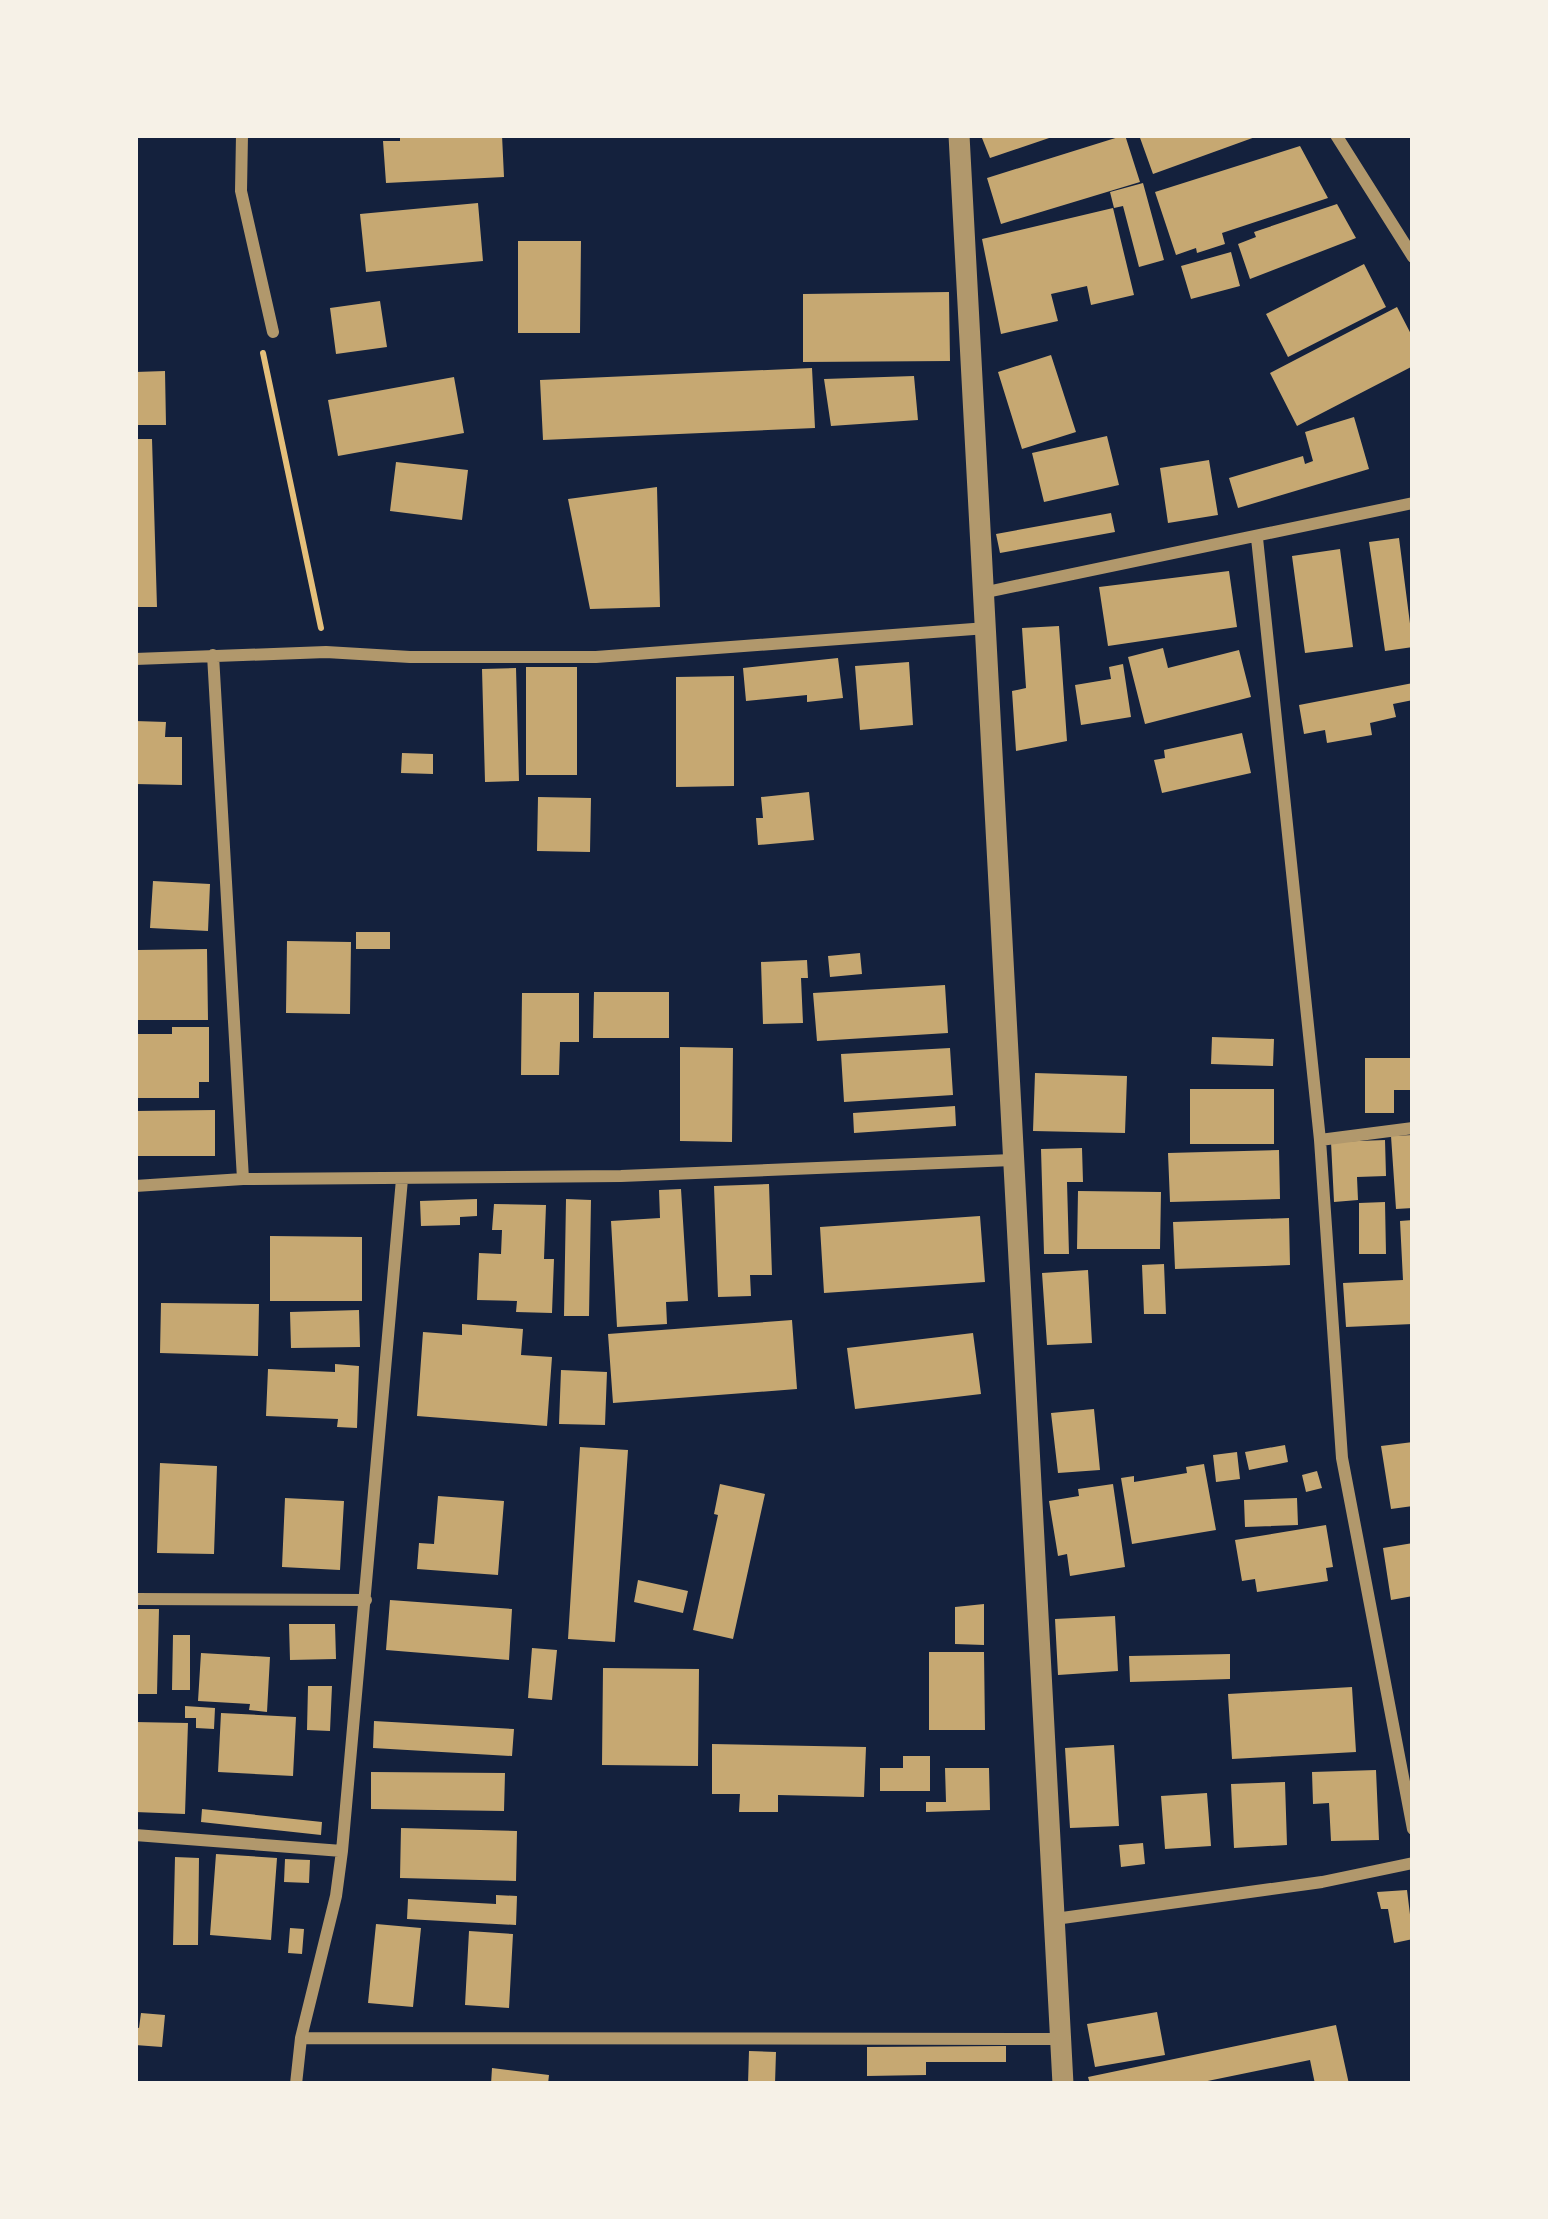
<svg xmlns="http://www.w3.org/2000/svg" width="1548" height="2219" viewBox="0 0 1548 2219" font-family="'IBM Plex Sans',sans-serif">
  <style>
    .building { fill: #c6a872 }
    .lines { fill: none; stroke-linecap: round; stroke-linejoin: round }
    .path { stroke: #e5c07b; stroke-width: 6 }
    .minor { stroke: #b1986c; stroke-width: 12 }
    .tertiary { stroke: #b1986c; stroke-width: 21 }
  </style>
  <rect width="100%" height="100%" fill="#14213d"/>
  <path class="building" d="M400 135H502L504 177 386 183 383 141H400Z
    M989 135H1055V136L990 158 982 138Z
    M1125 135 1140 182 1001 224 987 178Z
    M1139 135H1258V136L1153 174Z
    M1300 146 1328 198 1222 233 1225 244 1197 253 1196 248 1176 255 1155 192Z
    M1143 183 1164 260 1139 267 1123 206 1114 208 1110 192Z
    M478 203 483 261 366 272 360 214Z
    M1337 204 1356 238 1250 279 1238 244 1256 237 1254 232Z
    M1113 208 1134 295 1091 305 1087 286 1051 294 1058 321 1001 334 982 239Z
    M518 241H581L580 333H518Z
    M1231 252 1240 286 1191 299 1181 266Z
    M1364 264 1386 307 1288 357 1266 314Z
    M949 292 950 361 803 362V294Z
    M380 301 387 347 336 354 330 308Z
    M1397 307 1413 338V366L1297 426 1270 373Z
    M1051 355 1076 432 1022 449 998 372Z
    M812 368 815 428 543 440 540 380Z
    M165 371 166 425H135V372Z
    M914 376 918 420 831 426 824 379Z
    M454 377 464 433 338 456 328 400Z
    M1354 417 1369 469 1238 508 1229 478 1303 456 1305 464 1313 461 1305 432Z
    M1107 436 1119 485 1044 502 1032 453Z
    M135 439H152L157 607H135Z
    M1209 460 1218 515 1168 523 1160 468Z
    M396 462 468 470 462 520 390 511Z
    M657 487 660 607 590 609 568 499Z
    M1111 513 1115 532 1000 553 996 534Z
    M1399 538 1413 647 1385 651 1369 542Z
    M1340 549 1353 647 1305 653 1292 556Z
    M1229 571 1237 627 1108 646 1099 587Z
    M1059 626 1067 741 1016 751 1012 691 1026 688 1022 628Z
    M1163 648 1168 668 1239 650 1251 697 1145 724 1128 657Z
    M838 658 843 698 807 702V695L746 701 743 668Z
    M909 662 913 725 860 730 855 666Z
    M1123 664 1131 717 1081 725 1075 685 1111 679 1109 667Z
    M526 667H577V775H526Z
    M516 668 519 781 485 782 482 669Z
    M734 676V786L676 787V677Z
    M1413 683V700L1393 704 1396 717 1370 723 1372 735 1327 743 1325 730 1304 734 1299 705Z
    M135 721 166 722 165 737H182V785L135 784Z
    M1242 733 1251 773 1162 793 1154 760 1165 758 1164 750Z
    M402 753 433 754V774L401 773Z
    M809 792 814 840 758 845 756 818H763L761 797Z
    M538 797 591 798 590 852 537 851Z
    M153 881 210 884 208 931 150 928Z
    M356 932H390V949H356Z
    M287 941 351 942 350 1014 286 1013Z
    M207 949 208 1020H137V950Z
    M860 953 862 974 830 977 828 956Z
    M807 960 808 978H801L803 1023 763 1024 761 962Z
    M945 985 948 1033 817 1041 813 993Z
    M594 992H669V1038H593Z
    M522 993H579V1042H560L559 1075H521Z
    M172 1027H209V1082H199V1098H135V1034H172Z
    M1212 1037 1274 1039 1273 1066 1211 1064Z
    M680 1047 733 1048 732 1142 680 1141Z
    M950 1048 953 1095 844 1102 841 1054Z
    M1365 1058H1413V1090H1394V1113H1365Z
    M1035 1073 1127 1076 1125 1133 1033 1131Z
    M1190 1089H1274V1144H1190Z
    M955 1106 956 1126 854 1133 853 1113Z
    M215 1110V1156H135V1111Z
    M1413 1135V1208L1396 1209 1391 1136Z
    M1385 1140 1386 1176 1357 1177 1358 1200 1334 1202 1331 1142Z
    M1082 1148 1083 1182H1067L1069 1254H1044L1041 1149Z
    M1279 1150 1280 1199 1170 1202 1168 1153Z
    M769 1184 772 1275H750L751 1296 718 1297 714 1186Z
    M681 1189 688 1301 666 1302 667 1324 617 1327 611 1221 660 1218 659 1190Z
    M1078 1191 1161 1192 1160 1249H1077Z
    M477 1199V1216L460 1217V1225L421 1226 420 1201Z
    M566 1199 591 1200 589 1316H564Z
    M1385 1202 1386 1254H1359V1203Z
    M494 1204 546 1205 544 1259H554L552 1313 516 1312 517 1301 477 1300 479 1253 501 1254 502 1230H492Z
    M980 1216 985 1282 824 1293 820 1227Z
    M1289 1218 1290 1265 1175 1269 1173 1222Z
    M1413 1220V1324L1346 1327 1343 1283 1403 1280 1400 1221Z
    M270 1236 362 1237V1301H270Z
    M1164 1264 1166 1314H1144L1142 1265Z
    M1088 1270 1092 1343 1047 1345 1042 1273Z
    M161 1303 259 1304 258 1356 160 1353Z
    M359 1310 360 1347 291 1348 290 1312Z
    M792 1320 797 1389 613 1403 608 1334Z
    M462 1324 523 1329 521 1355 552 1357 547 1426 417 1416 423 1332 462 1335Z
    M973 1333 981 1394 855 1409 847 1348Z
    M335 1364 359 1366 357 1428 337 1427 338 1419 266 1416 268 1369 335 1372Z
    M561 1370 607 1372 605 1425 559 1424Z
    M1094 1409 1100 1470 1058 1473 1051 1413Z
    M1413 1442V1506L1391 1509 1381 1446Z
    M1285 1445 1288 1462 1249 1470 1245 1452Z
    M580 1447 628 1450 615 1642 568 1639Z
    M1237 1452 1240 1479 1216 1482 1213 1455Z
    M160 1463 217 1466 214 1554 157 1553Z
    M1204 1464 1216 1530 1132 1544 1121 1478 1134 1476V1482L1187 1473 1186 1467Z
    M1317 1471 1322 1488 1306 1492 1302 1475Z
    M720 1484 765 1494 733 1639 693 1630 718 1515 714 1514Z
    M1113 1484 1125 1567 1070 1576 1067 1554 1058 1556 1049 1501 1079 1496 1078 1489Z
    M438 1496 504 1501 498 1575 417 1569 419 1543 434 1544Z
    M285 1498 344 1501 340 1570 282 1567Z
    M1297 1498 1298 1525 1245 1527 1244 1500Z
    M1326 1525 1333 1567 1326 1568 1328 1581 1257 1592 1255 1579 1242 1581 1235 1540Z
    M1413 1543V1596L1391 1600 1383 1548Z
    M638 1580 688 1591 683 1613 634 1602Z
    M390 1600 512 1609 509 1660 386 1650Z
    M984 1604V1645L955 1644V1607Z
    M135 1609H159L157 1694H135Z
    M1115 1616 1118 1671 1058 1675 1055 1619Z
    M289 1624H335L336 1659 290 1660Z
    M173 1635H190V1690H172Z
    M532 1648 557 1650 552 1700 528 1698Z
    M929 1652H984L985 1730H929Z
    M201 1653 270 1657 267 1712 249 1710 250 1704 198 1701Z
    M1230 1654V1679L1130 1682 1129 1656Z
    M603 1668 699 1669 698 1766 602 1765Z
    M308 1686H332L330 1731 307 1730Z
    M1352 1687 1356 1752 1232 1759 1228 1694Z
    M185 1706 215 1708 214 1729 196 1728V1718H185Z
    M221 1713 296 1717 293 1776 218 1772Z
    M374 1721 514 1729 512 1756 373 1748Z
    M135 1722 188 1723 185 1814 135 1812Z
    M712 1744 866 1747 864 1797 778 1795V1812H739L740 1794H712Z
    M1114 1745 1119 1826 1070 1828 1065 1748Z
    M903 1756H930V1791H880V1768H903Z
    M945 1768H989L990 1810 926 1812V1802H946Z
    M1376 1770 1379 1840 1331 1841 1329 1803 1313 1804 1312 1772Z
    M371 1772 505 1773 504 1811 371 1809Z
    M1285 1782 1287 1845 1234 1848 1231 1784Z
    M1207 1793 1211 1846 1165 1849 1161 1796Z
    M202 1809 322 1822 321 1835 201 1822Z
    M401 1828 517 1831 516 1881 400 1878Z
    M1143 1843 1145 1864 1121 1867 1119 1845Z
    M216 1854 277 1858 271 1940 210 1935Z
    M175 1857 199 1858 198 1945H173Z
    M285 1859 310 1860 309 1883 284 1882Z
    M1407 1890 1413 1939 1394 1943 1388 1909H1381L1377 1892Z
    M496 1895 517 1896 516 1925 407 1919 408 1899 496 1904Z
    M376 1924 421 1928 413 2007 368 2003Z
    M290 1928 304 1929 302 1954 288 1953Z
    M469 1931 513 1934 509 2008 465 2005Z
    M1157 2012 1165 2055 1095 2067 1087 2024Z
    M141 2013 165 2015 162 2047 135 2045V2027L139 2028Z
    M1336 2025 1349 2084H1315L1310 2060 1193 2084H1090L1088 2077Z
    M1006 2046V2062H926V2075L867 2076V2047Z
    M749 2051 776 2052 775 2084H748Z
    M492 2068 549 2075 548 2084H491Z"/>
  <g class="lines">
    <path class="path" d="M263 353 321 628"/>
    <path class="minor" d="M242 135 241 191 273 332
      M1336 135 1413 257
      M1257 538 1320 1140 1342 1458 1413 1829
      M982 593 1413 503
      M213 655 243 1179
      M135 659 326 652 410 657H596L987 628
      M1320 1140 1413 1128
      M135 1186 243 1179 621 1176 1012 1160
      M135 1599 366 1600
      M135 1835 342 1851
      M1055 1919 1322 1882 1413 1863
      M301 2038 336 1896 342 1851 402 1179
      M296 2084 301 2038 1059 2039"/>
    <path class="tertiary" d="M959 135 1063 2084"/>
  </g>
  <rect width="1548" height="2219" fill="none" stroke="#f6f1e7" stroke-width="276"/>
</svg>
